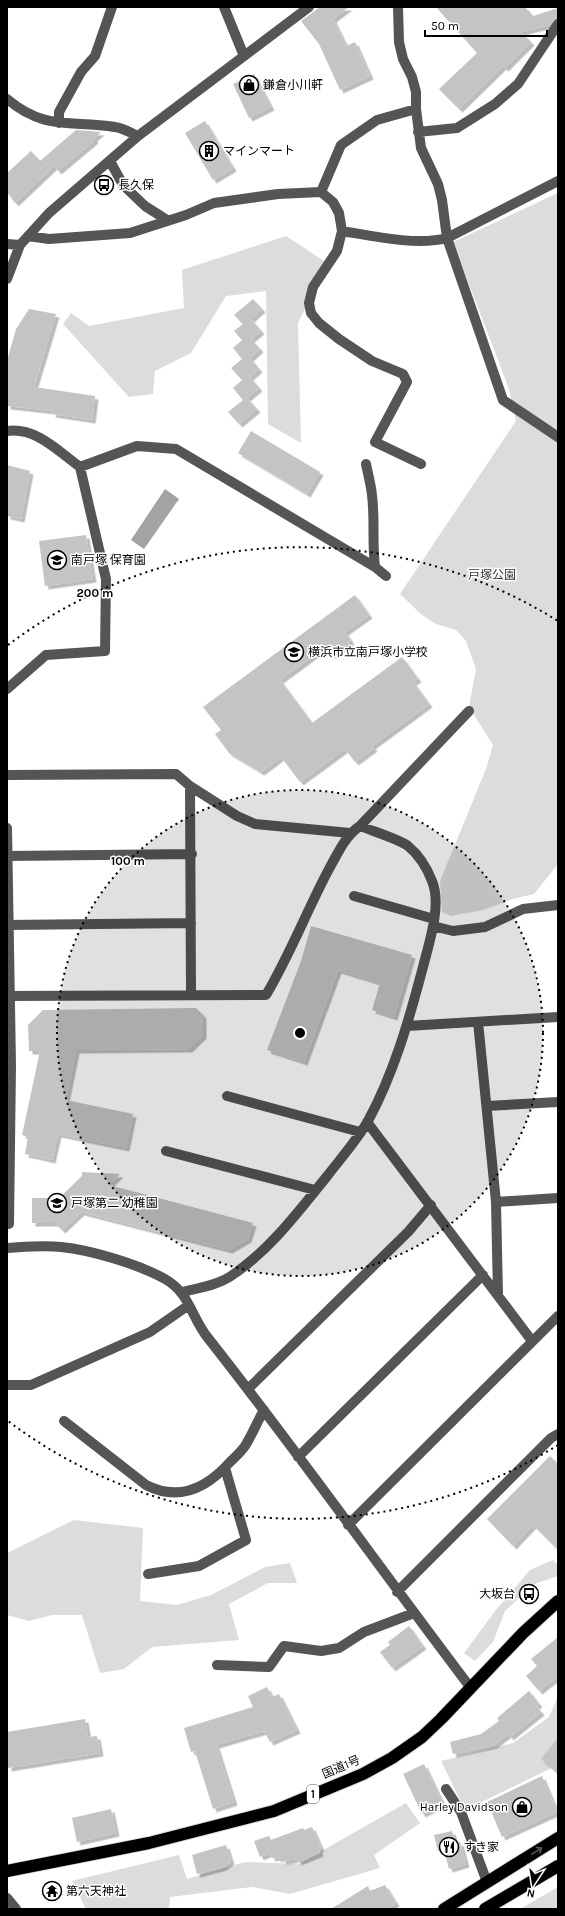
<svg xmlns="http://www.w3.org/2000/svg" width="565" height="1916" viewBox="0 0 565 1916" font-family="Karla,'Noto Sans JP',sans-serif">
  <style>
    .green { fill: #dcdcdc }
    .water { fill: #a3a3a3 }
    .building { fill: #c4c4c4; filter: url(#shadow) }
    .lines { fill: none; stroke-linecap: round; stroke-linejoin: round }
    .highway-casing { stroke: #dbdbdb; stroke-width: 14 }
    .minor { stroke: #555; stroke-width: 10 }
    .highway { stroke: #000; stroke-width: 12 }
    .oneway { stroke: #595959 }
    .ring { fill: none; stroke: #000; stroke-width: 2; stroke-dasharray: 2 4 }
    .labels { text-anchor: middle; stroke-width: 3; stroke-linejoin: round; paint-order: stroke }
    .shield { fill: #fff; stroke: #4c4c4c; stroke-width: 1 }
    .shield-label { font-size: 11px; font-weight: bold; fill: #000 }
    .poi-label { font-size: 12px; fill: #000; stroke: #fff; text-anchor: start }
    .park-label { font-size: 12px; fill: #333; stroke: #fff }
    .street-label { font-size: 12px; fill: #000; stroke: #fff }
    .centre { fill: #000; stroke: #fff; stroke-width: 2 }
    .ring-label { font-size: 12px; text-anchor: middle; font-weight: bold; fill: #000; stroke: #fff; stroke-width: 3; stroke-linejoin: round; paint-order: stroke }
  </style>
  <defs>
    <filter id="shadow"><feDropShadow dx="3.5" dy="3.5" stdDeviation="0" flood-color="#0004"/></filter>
  </defs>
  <rect width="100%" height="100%" fill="#fff"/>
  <path class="green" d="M558 193V864L534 894 513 899 483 910 451 916 442 912 440 881 486 769 493 745 469 707 476 669 466 641 456 630 436 624 421 614 400 594 516 421 509 389 453 242Z
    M286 236 327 263 298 323 301 443 268 424 266 291 226 296 191 353 155 371 153 394 129 397 63 324 71 313 89 326 184 308 182 270Z
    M74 1520 143 1528 140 1601 177 1605 211 1595 265 1567 290 1563 297 1583H268L229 1604 239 1640 152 1647 124 1669 100 1673 82 1615H52L29 1621 7 1615V1553Z
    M553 1560 558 1565V1576L537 1583 524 1593 505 1611 493 1642 475 1661 464 1653 496 1610 530 1570Z
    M558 1696V1765L465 1810 441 1761 513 1743 549 1717Z
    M406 1803 420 1823 374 1855 380 1868 290 1894 252 1887 170 1897 169 1909H86L72 1881 179 1855 187 1879 245 1862 299 1864Z
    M558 1887V1909H520Z"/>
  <path class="water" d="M165 489 179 499 144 549 131 540Z"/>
  <path class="building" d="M320 7H349L333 19 346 46 355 42 370 76 340 90 319 44 301 21Z
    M436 7H525L533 16 558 8V15L549 25 521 32 531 42 505 68 503 66 459 109 439 89 477 53Z
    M254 74 271 107 249 118 233 84Z
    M205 121 233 168 213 180 185 133Z
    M76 130 101 132 94 138 95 140 58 171 54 166 15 203 7 192V173L31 151 40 161Z
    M253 299 262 309 251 319 261 331 251 339 260 349 250 358 259 369 250 377 259 388 247 398 257 409 239 424 228 412 243 400 233 388 242 380 231 368 242 359 233 348 242 340 234 331 243 324 234 315Z
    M29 309 56 314 34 387 95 396 92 420 52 414 53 411 7 406V361L16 329Z
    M251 431 320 472 307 494 238 453Z
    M7 465 30 471 21 519 7 516Z
    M86 535 93 579 45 586 39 541Z
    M355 595 369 615 345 632 351 641 332 655 325 647 280 680 312 723 402 657 418 679 413 682 429 704 372 746 374 748 355 762 345 749 300 782 281 757 261 772 229 753 215 734 221 730 203 707Z
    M311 926 412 955 394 1017 372 1010 380 983 338 970 304 1062 267 1050 301 961Z
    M196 1008 203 1015V1035L189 1049 76 1050 66 1100 133 1114 126 1148 58 1134 52 1160 25 1154 28 1137 22 1135 40 1051H29L28 1025 43 1010Z
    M82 1172 120 1174 109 1185 253 1223 248 1239 229 1250 81 1212 62 1230 55 1223H32V1198H59L82 1176Z
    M550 1456 558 1464V1550L533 1525 513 1546 487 1519Z
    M409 1626 423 1646 392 1668 380 1652 390 1645 388 1642Z
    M558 1637V1676L539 1691 526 1676 537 1666 531 1659Z
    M267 1687 272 1697 279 1694 297 1730 270 1742 264 1731 216 1745 234 1802 213 1809 195 1751 191 1752 184 1728 253 1707 248 1696Z
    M529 1691 539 1704 536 1706 541 1712 510 1737 508 1734 494 1745 453 1754 450 1742 481 1734 499 1721 497 1718Z
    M85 1719 88 1737 97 1736 100 1753 8 1768 7 1732Z
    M558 1738V1774L541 1759Z
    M424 1764 443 1804 422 1814 403 1774Z
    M542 1776 557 1812 502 1837 487 1802Z
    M111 1809 116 1833 77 1842 72 1818Z
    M312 1827 321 1848 319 1849 320 1853 298 1862 297 1859 283 1861 282 1858 278 1859 277 1857 272 1858 270 1853 260 1857 254 1841 269 1836 271 1840 303 1828 304 1830Z
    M452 1831 456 1843 460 1842 466 1864 449 1869 444 1850 438 1851 434 1835Z
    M226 1845 231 1861 223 1867 197 1874 192 1855Z
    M385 1885 396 1903 386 1909H331L368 1886 370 1891Z"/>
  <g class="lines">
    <g class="highway-casing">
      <path id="highway" d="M7 1871 149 1843 274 1811 363 1774 392 1758 422 1737 441 1719 523 1633 558 1601
        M444 1909 558 1838
        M485 1909 558 1866"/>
    </g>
    <path class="minor" d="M224 7 244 56
      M398 7 399 42 403 59 412 77 416 92V109L421 148 438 184 442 200 447 238 503 400 558 437
      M7 99C45 131 71 120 115 127 123 128 131 133 138 136
      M59 123V112L81 72 95 56 112 7
      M418 132 457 128 495 104 518 84 558 24
      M110 161 123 185 145 206 167 220
      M321 192 341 145 377 120 416 109
      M342 231C372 236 417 246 447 238L558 181
      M28 236 49 239 130 233 186 215 214 203 278 194 321 192 333 202 339 213 342 231 337 251 313 287 309 303 311 313 319 323 339 339 372 361 403 374 407 382 375 442 421 464
      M7 244 20 245
      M7 279 20 245 49 213 138 136 309 7
      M7 431C36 427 58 451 80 467L137 446 176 449 375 567 386 576
      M366 464C368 474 371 485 372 495 375 519 372 543 375 567
      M7 689 46 655 105 651 106 579 80 467
      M7 775 176 774 190 786 237 816 255 824 350 833
      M190 786 191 994
      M7 828 11 1065 9 1224H7
      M7 856 192 854
      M354 896 434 919
      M7 925 191 923
      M433 926 453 931 485 927 523 909 558 905
      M7 996 266 995C290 955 307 910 329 869 338 853 345 836 360 826L469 711
      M478 1022 496 1202 498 1295
      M407 1026 558 1017
      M227 1096 360 1132
      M487 1106 558 1102
      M367 1122 532 1341
      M166 1151 315 1190
      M496 1202 558 1198
      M7 1248C25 1247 43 1245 61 1247 91 1250 138 1264 165 1279 190 1293 191 1317 208 1338 298 1452 382 1571 470 1687
      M183 1292C198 1288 218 1285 231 1276 270 1250 299 1211 328 1175 341 1158 357 1140 368 1121 394 1073 409 1020 423 967 429 943 442 905 432 881 427 868 419 855 408 846 399 839 372 831 360 826
      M7 1385H31L150 1332 189 1305
      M248 1389 408 1232 431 1205
      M64 1421 146 1485C179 1502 207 1488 230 1462 235 1457 241 1452 245 1446 252 1435 257 1422 264 1410
      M298 1457 483 1275
      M348 1525 558 1316
      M148 1574 199 1566 246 1540 225 1468
      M397 1592 551 1438 558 1434
      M217 1665 269 1667 284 1646 321 1651 339 1648 364 1632 414 1613
      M446 1789 461 1812 487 1882
      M7 1898 16 1909"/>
    <use href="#highway" class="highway"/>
  </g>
  <defs><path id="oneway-shaft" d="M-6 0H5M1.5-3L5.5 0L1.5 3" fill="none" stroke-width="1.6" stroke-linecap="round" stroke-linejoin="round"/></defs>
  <use class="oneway" href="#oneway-shaft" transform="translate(537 1851) rotate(-32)"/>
  <circle cx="300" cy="1033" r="243" fill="#000" fill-opacity=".12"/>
  <g class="ring">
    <circle cx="300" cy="1033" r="243"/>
    <path d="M558 1445A486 486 0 0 1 8 1421M8 645A486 486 0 0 1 558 621"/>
  </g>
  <defs>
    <g id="shop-ring" transform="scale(1)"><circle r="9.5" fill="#fff" stroke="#000" stroke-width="1.5"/><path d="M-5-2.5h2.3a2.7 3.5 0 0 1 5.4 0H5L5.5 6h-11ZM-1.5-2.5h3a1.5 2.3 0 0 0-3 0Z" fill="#000"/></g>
    <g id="building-ring" transform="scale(1)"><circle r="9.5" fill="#fff" stroke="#000" stroke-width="1.5"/><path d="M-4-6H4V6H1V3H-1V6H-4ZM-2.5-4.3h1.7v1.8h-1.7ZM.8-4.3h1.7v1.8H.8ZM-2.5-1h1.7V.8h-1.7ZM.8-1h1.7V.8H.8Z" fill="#000"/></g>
    <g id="bus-ring" transform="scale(1)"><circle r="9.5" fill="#fff" stroke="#000" stroke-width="1.5"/><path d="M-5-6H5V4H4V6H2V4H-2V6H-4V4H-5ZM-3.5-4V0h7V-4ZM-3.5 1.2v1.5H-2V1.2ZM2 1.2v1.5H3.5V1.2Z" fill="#000"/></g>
    <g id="school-ring" transform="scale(1)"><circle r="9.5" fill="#fff" stroke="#000" stroke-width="1.5"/><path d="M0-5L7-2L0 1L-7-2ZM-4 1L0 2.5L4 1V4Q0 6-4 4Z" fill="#000"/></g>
    <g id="restaurant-ring" transform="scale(1)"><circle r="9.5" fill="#fff" stroke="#000" stroke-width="1.5"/><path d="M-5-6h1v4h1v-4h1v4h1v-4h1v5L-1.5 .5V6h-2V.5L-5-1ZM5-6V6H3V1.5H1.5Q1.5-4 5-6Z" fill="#000"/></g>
    <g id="temple-ring" transform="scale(1)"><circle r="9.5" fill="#fff" stroke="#000" stroke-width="1.5"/><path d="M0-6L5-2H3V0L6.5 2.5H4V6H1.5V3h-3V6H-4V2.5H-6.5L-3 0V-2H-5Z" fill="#000"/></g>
  </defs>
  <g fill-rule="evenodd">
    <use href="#shop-ring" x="249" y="85"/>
    <use href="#building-ring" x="209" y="151"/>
    <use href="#bus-ring" x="104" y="185"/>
    <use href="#school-ring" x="57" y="560"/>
    <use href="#school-ring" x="294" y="652"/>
    <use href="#school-ring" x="57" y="1203"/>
    <use href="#bus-ring" x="529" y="1594"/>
    <use href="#shop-ring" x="522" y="1807"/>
    <use href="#restaurant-ring" x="449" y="1847"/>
    <use href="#temple-ring" x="52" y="1891"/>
  </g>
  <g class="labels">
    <rect class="shield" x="307" y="1785" width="12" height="18" rx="3"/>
    <g class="shield-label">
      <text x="313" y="1798">1</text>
    </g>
    <g class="poi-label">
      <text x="263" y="89">鎌倉小川軒</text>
      <text x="223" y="155">マインマート</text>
      <text x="118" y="189">長久保</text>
      <text x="71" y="564">南戸塚 保育園</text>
      <text x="308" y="656">横浜市立南戸塚小学校</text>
      <text x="71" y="1207">戸塚第二 幼稚園</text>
      <text x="515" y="1598" text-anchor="end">大坂台</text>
      <text x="508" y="1811" text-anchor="end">Harley Davidson</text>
      <text x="463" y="1851">すき家</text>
      <text x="66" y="1895">第六天神社</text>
    </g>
    <g class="park-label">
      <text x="492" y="579">戸塚公園</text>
    </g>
    <g class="street-label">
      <text transform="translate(341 1767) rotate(-23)" y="4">国道1号</text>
    </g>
  </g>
  <circle cx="300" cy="1033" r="6" class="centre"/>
  <g class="ring-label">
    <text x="95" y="597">200 m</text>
    <text x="128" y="865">100 m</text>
  </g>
  <rect width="565" height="1916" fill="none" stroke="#000000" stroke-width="16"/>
  <g transform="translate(533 1884) rotate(192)" stroke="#ffffff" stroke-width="3" paint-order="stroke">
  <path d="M0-3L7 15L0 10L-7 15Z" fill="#000000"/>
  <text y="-6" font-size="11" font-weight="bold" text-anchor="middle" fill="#000000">N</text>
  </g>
  <path d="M425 30v6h122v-6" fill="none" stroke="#000000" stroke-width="2"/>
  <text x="431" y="30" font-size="12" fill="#000000" stroke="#ffffff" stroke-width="3" paint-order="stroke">50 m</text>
</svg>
